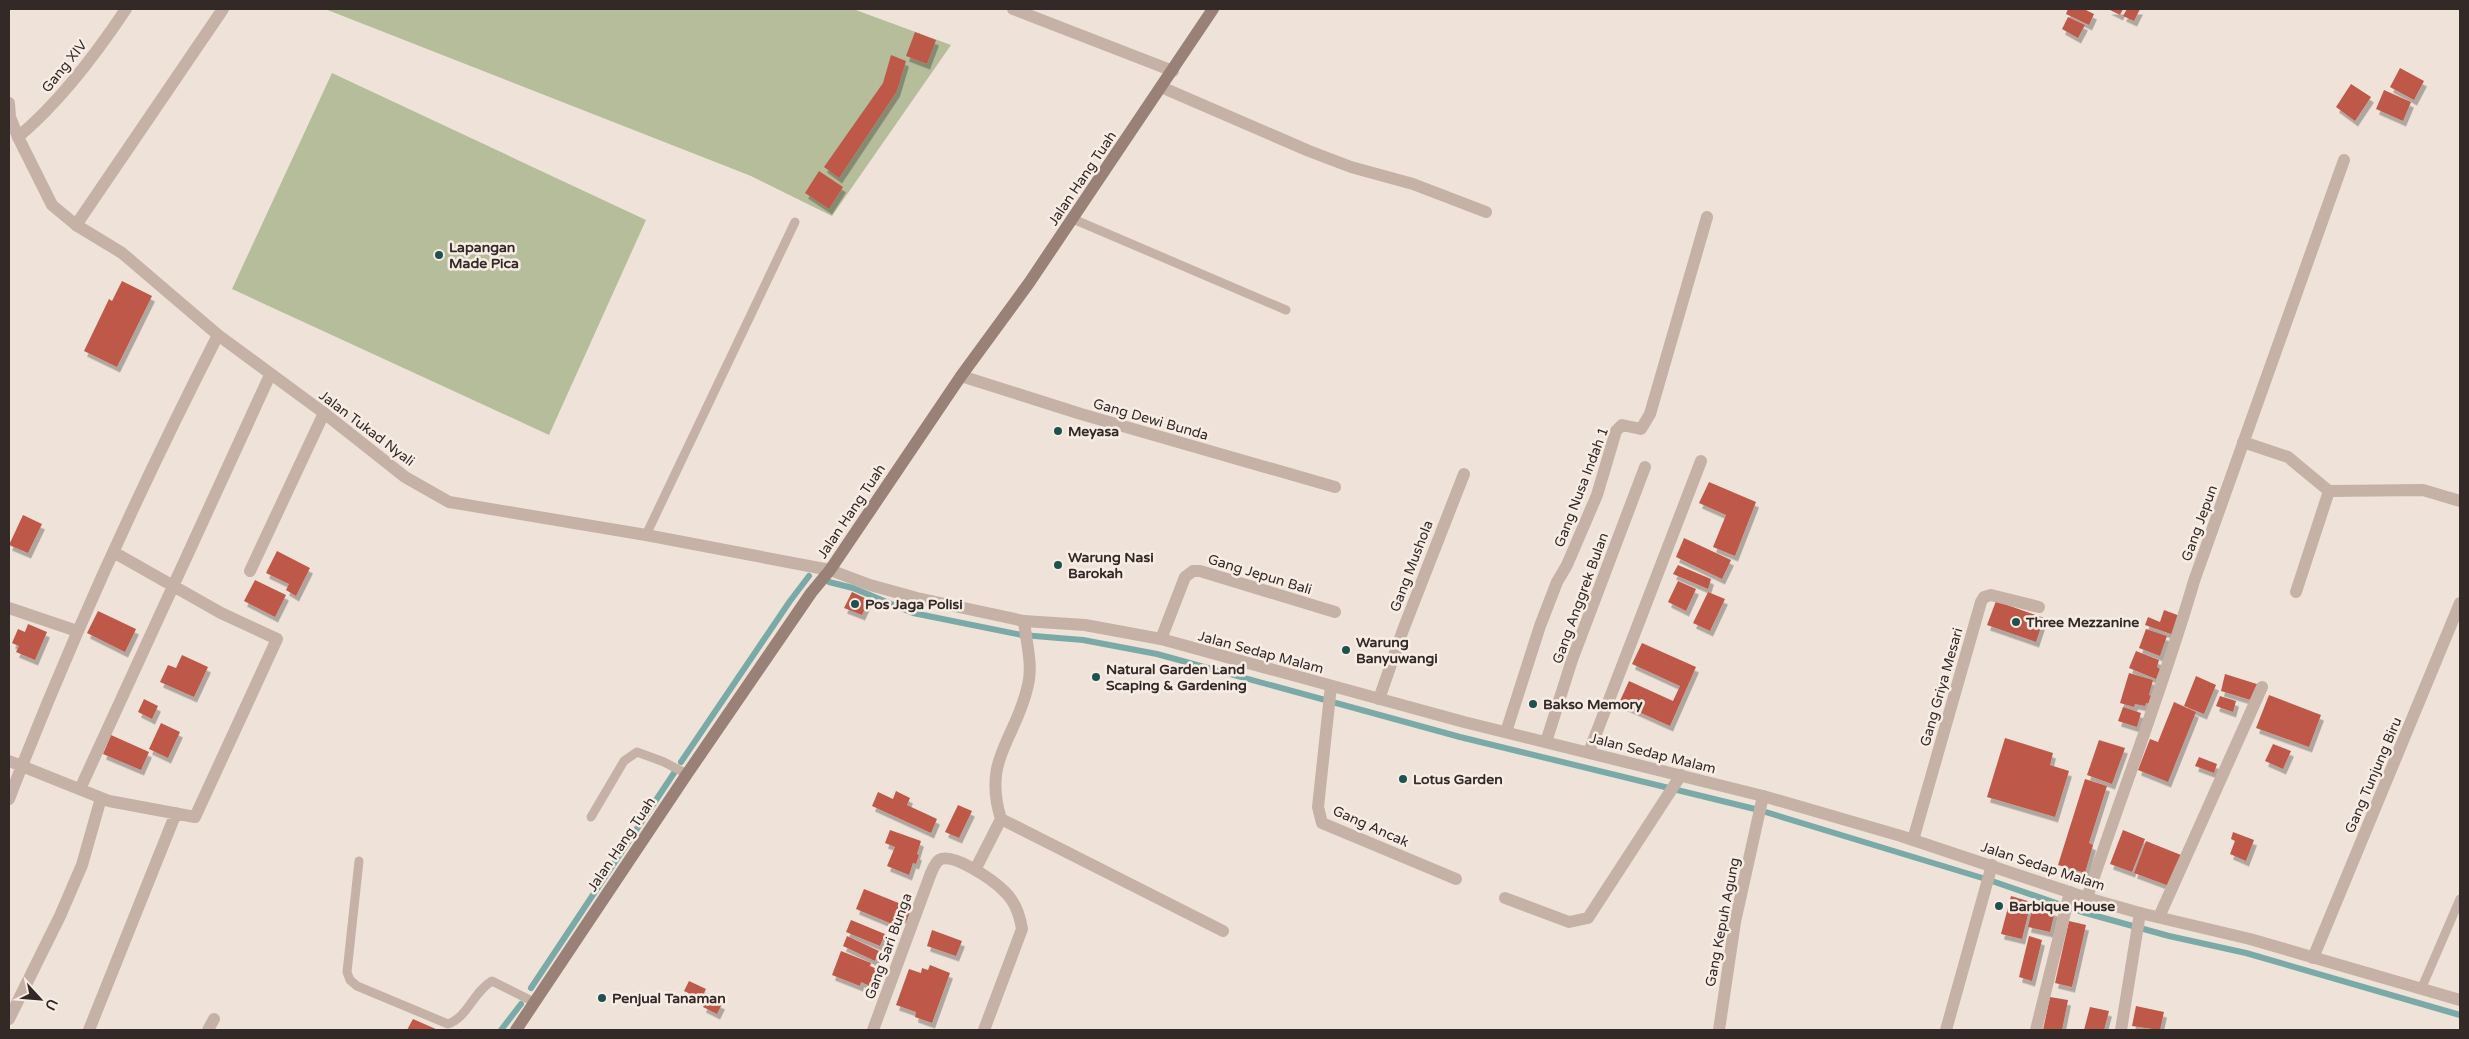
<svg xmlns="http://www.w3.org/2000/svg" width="2469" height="1039" viewBox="0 0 2469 1039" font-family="'Varela Round',sans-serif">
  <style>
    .green { fill: #b5bd9b }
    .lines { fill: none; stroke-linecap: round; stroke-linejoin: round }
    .stream { stroke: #7aaaa7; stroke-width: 6 }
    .building { fill: #be5949; filter: url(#shadow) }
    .service { stroke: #c6b1a6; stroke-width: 9 }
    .minor { stroke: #c6b1a6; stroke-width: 12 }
    .tertiary { stroke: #c6b1a6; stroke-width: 12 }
    .secondary { stroke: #9a8178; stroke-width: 12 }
    .poi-dot { fill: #1f514f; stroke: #f7ede5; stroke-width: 2 }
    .labels { text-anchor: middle; stroke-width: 5; stroke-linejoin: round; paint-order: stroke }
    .street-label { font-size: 14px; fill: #332927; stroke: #f7ede5 }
    .poi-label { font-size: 14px; font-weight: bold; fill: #332927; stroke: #f7ede5; text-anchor: start }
  </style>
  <defs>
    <filter id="shadow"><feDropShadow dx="3" dy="5.5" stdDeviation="0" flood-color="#0004"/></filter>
  </defs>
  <rect width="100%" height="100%" fill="#efe3d9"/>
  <path class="green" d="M325 9H853L951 45 832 216 751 176Z
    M332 73 646 220 549 435 232 289Z"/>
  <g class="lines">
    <path class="stream" d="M829 582 853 588 913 613 1022 635 1083 640 1157 654 1460 737 1759 810 1989 880 2082 912 2169 936 2246 953 2460 1015
      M681 762 790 601 809 576
      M531 988 674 773
      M501 1030 521 1004"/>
  </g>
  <path class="building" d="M2068 9H2084L2094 14 2089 25 2066 14Z
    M2108 9H2123L2120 15Z
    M2127 9H2140L2134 21 2123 16Z
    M2068 17 2085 25 2078 38 2062 29Z
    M915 32 936 40 927 64 906 56Z
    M891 55 906 61 897 91 839 178 824 167 883 83Z
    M2400 68 2424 81 2414 100 2390 87Z
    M2351 84 2371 97 2355 121 2336 107Z
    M2384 90 2411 102 2403 121 2376 109Z
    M819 171 843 187 829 209 805 193Z
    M122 281 152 296 117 367 84 351 109 299 112 301Z
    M1709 482 1756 502 1735 556 1713 547 1726 515 1699 503Z
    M23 515 42 524 28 553 9 545Z
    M1684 538 1731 560 1722 579 1676 557Z
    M277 551 310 568 296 596 286 590 289 584 266 573Z
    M1678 565 1711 579 1708 589 1673 574Z
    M255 580 286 595 275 617 244 601Z
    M1678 581 1696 589 1686 611 1668 602Z
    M852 592 869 600 862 615 844 608Z
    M1708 592 1725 599 1710 631 1693 623Z
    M1996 601 2044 618 2036 642 1987 625Z
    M2164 610 2180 616 2174 635 2145 625 2148 617 2160 622Z
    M98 611 136 629 125 652 87 633Z
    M28 624 47 632 35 660 16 652 19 646 12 643 18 629 25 632Z
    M2146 629 2167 636 2160 656 2139 648Z
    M1642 643 1696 667 1670 726 1619 703 1629 681 1673 701 1680 686 1632 664Z
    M2136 651 2159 660 2157 667 2160 669 2156 679 2129 668Z
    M182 655 208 667 194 697 160 682 168 665 176 668Z
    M2129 673 2153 680 2149 695 2152 696 2149 704 2146 703 2145 706 2135 704 2134 707 2120 703Z
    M2225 674 2260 685 2254 701 2221 691Z
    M2196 676 2216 685 2204 714 2184 706Z
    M2269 695 2321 715 2309 747 2256 728Z
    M2220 696 2236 701 2233 712 2216 706Z
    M144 699 158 706 152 719 138 712Z
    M2174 702 2196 712 2168 782 2138 770 2150 739 2158 742Z
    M2123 707 2141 713 2137 727 2118 721Z
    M161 723 180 732 168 758 149 749Z
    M111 735 149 752 141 770 103 754Z
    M2005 738 2053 753 2050 765 2069 771 2055 817 1987 797Z
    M2099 740 2125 748 2112 784 2087 775Z
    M2273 744 2291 751 2283 769 2265 761Z
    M2199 757 2217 764 2214 773 2195 766Z
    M2085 779 2107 786 2089 843 2093 845 2085 873 2058 865Z
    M896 791 910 798 907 805 937 819 931 833 872 806 878 792 893 799Z
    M958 805 972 811 959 838 945 832Z
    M890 830 921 841 917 854 919 855 916 864 913 863 909 875 887 866 895 847 885 843Z
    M2123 830 2145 839 2132 872 2110 864Z
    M2233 832 2254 840 2246 861 2230 854 2235 841 2231 839Z
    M2146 841 2181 855 2169 886 2134 873Z
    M864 889 911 908 907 920 901 917 897 926 856 909Z
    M2011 896 2031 902 2022 939 2001 934Z
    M2033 905 2055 911 2050 932 2028 927Z
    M851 920 885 934 880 946 846 932Z
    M2069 921 2086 925 2072 987 2055 983Z
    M932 930 962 941 956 956 927 946Z
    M847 936 879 951 875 961 843 946Z
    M2029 936 2042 940 2032 981 2019 977Z
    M841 951 871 963 870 966 877 969 870 986 861 982 860 986 832 975Z
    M930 965 950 973 932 1023 915 1017 916 1012 896 1005 909 969 921 973 922 968 928 970Z
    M689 981 706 989 701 999 684 991Z
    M707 997 722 1004 717 1014 703 1007Z
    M2050 997 2068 1000 2062 1030H2043Z
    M2136 1006 2164 1012 2160 1030 2132 1026Z
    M2090 1007 2109 1011 2104 1030H2084Z
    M413 1019 438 1030H407Z"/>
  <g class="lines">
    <path class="service" d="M1073 219 1286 310
      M646 535 795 222
      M591 817 624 761 637 752 664 762 687 774
      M359 861 347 972 350 980 357 986 448 1024C468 1017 473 992 492 981L534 1002
      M2422 987 2460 899"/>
    <path class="minor" d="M1013 9 1173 71
      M1161 87 1309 151 1351 167 1413 184 1486 212
      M18 137C60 102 96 54 126 9
      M76 225 223 9
      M961 376 1081 414 1335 487
      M2243 442 2288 457 2329 491
      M250 571 324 413
      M2296 592 2329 491 2423 490 2460 501
      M9 608 77 631
      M1024 621C1026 641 1033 665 1028 685 1016 740 982 758 1001 819L1223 931
      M1161 639 1185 577 1193 571H1200L1335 612
      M1331 686 1318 807 1322 823 1456 879
      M1379 699 1403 630 1464 474
      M1506 732 1540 626 1557 582 1567 565 1597 495 1616 431 1622 425 1641 429 1650 414 1707 217
      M1546 742 1572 660 1645 467
      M1589 752 1701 461
      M9 761 109 801 195 817 277 639 221 613 115 553
      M80 789 270 375
      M9 799C70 641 141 486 218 335
      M1913 840 1981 602 1984 597 1991 595 2039 607
      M975 870 1001 819
      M1505 898 1569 922 1588 918 1681 775
      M2087 898C2122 792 2163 688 2194 581L2344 160
      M2159 917 2262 687
      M2313 958 2460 603
      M9 1019 60 916 82 865 101 798
      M89 1030 176 813
      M208 1030 214 1019
      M873 1030 931 873C933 869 935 863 939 860 953 852 993 880 1004 891 1015 901 1020 916 1022 929L984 1030
      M1719 1030 1735 922 1763 796
      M1946 1030 1992 865
      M2036 1030 2070 892
      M2121 1030 2140 913"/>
    <path class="tertiary" d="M9 103 10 117 18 137 52 205 76 225 122 253 218 335 324 413 405 477 449 502 646 535 830 570 870 585 917 598 1024 621 1085 625 1161 639 1464 722 1763 796 1901 836 2087 898 2140 913 2250 939 2460 1000"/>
    <path class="secondary" d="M516 1030 687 774 811 593 830 570 961 376 1029 283 1213 9"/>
  </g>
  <g class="poi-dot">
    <circle cx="439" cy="255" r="5"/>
    <circle cx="1058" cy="431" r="5"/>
    <circle cx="1058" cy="565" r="5"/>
    <circle cx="855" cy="604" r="5"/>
    <circle cx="2016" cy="622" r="5"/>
    <circle cx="1346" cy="650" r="5"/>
    <circle cx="1096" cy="677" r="5"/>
    <circle cx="1533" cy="704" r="5"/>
    <circle cx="1403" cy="779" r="5"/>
    <circle cx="1999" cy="906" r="5"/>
    <circle cx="602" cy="998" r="5"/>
  </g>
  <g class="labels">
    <g class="street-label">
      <text transform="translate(64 66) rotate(-51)" y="5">Gang XIV</text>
      <text transform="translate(1082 178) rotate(-56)" y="5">Jalan Hang Tuah</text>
      <text transform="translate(1151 419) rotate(16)" y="5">Gang Dewi Bunda</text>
      <text transform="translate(367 428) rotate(37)" y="5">Jalan Tukad Nyali</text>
      <text transform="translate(1581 487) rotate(-69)" y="5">Gang Nusa Indah 1</text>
      <text transform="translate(851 511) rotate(-56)" y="5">Jalan Hang Tuah</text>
      <text transform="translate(2199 523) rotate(-70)" y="5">Gang Jepun</text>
      <text transform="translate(1411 566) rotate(-69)" y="5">Gang Mushola</text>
      <text transform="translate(1260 574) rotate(17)" y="5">Gang Jepun Bali</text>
      <text transform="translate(1580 598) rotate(-70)" y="5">Gang Anggrek Bulan</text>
      <text transform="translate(1261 652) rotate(15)" y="5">Jalan Sedap Malam</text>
      <text transform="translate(1941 687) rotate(-74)" y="5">Gang Griya Mesari</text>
      <text transform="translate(1653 753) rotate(14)" y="5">Jalan Sedap Malam</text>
      <text transform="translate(2373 775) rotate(-67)" y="5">Gang Tunjung Biru</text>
      <text transform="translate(1371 826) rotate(24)" y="5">Gang Ancak</text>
      <text transform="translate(621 844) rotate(-56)" y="5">Jalan Hang Tuah</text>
      <text transform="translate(2043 866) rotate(18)" y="5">Jalan Sedap Malam</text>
      <text transform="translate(1722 922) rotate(-79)" y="5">Gang Kepuh Agung</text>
      <text transform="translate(888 946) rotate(-70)" y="5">Gang Sari Bunga</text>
    </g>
    <g class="poi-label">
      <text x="449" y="252">Lapangan<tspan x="449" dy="16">Made Pica</tspan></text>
      <text x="1068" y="436">Meyasa</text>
      <text x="1068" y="562">Warung Nasi<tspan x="1068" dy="16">Barokah</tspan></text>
      <text x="865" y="609">Pos Jaga Polisi</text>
      <text x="2026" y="627">Three Mezzanine</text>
      <text x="1356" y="647">Warung<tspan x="1356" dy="16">Banyuwangi</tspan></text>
      <text x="1106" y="674">Natural Garden Land<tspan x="1106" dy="16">Scaping &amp; Gardening</tspan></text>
      <text x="1543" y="709">Bakso Memory</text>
      <text x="1413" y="784">Lotus Garden</text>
      <text x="2009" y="911">Barbique House</text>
      <text x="612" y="1003">Penjual Tanaman</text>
    </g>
  </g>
  <rect width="2469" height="1039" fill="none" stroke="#332927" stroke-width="20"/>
  <g transform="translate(40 999) rotate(116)" stroke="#f7ede5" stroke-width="4" paint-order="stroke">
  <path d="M0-4L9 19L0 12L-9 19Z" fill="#332927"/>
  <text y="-8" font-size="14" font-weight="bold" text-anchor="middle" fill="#332927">U</text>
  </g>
</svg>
